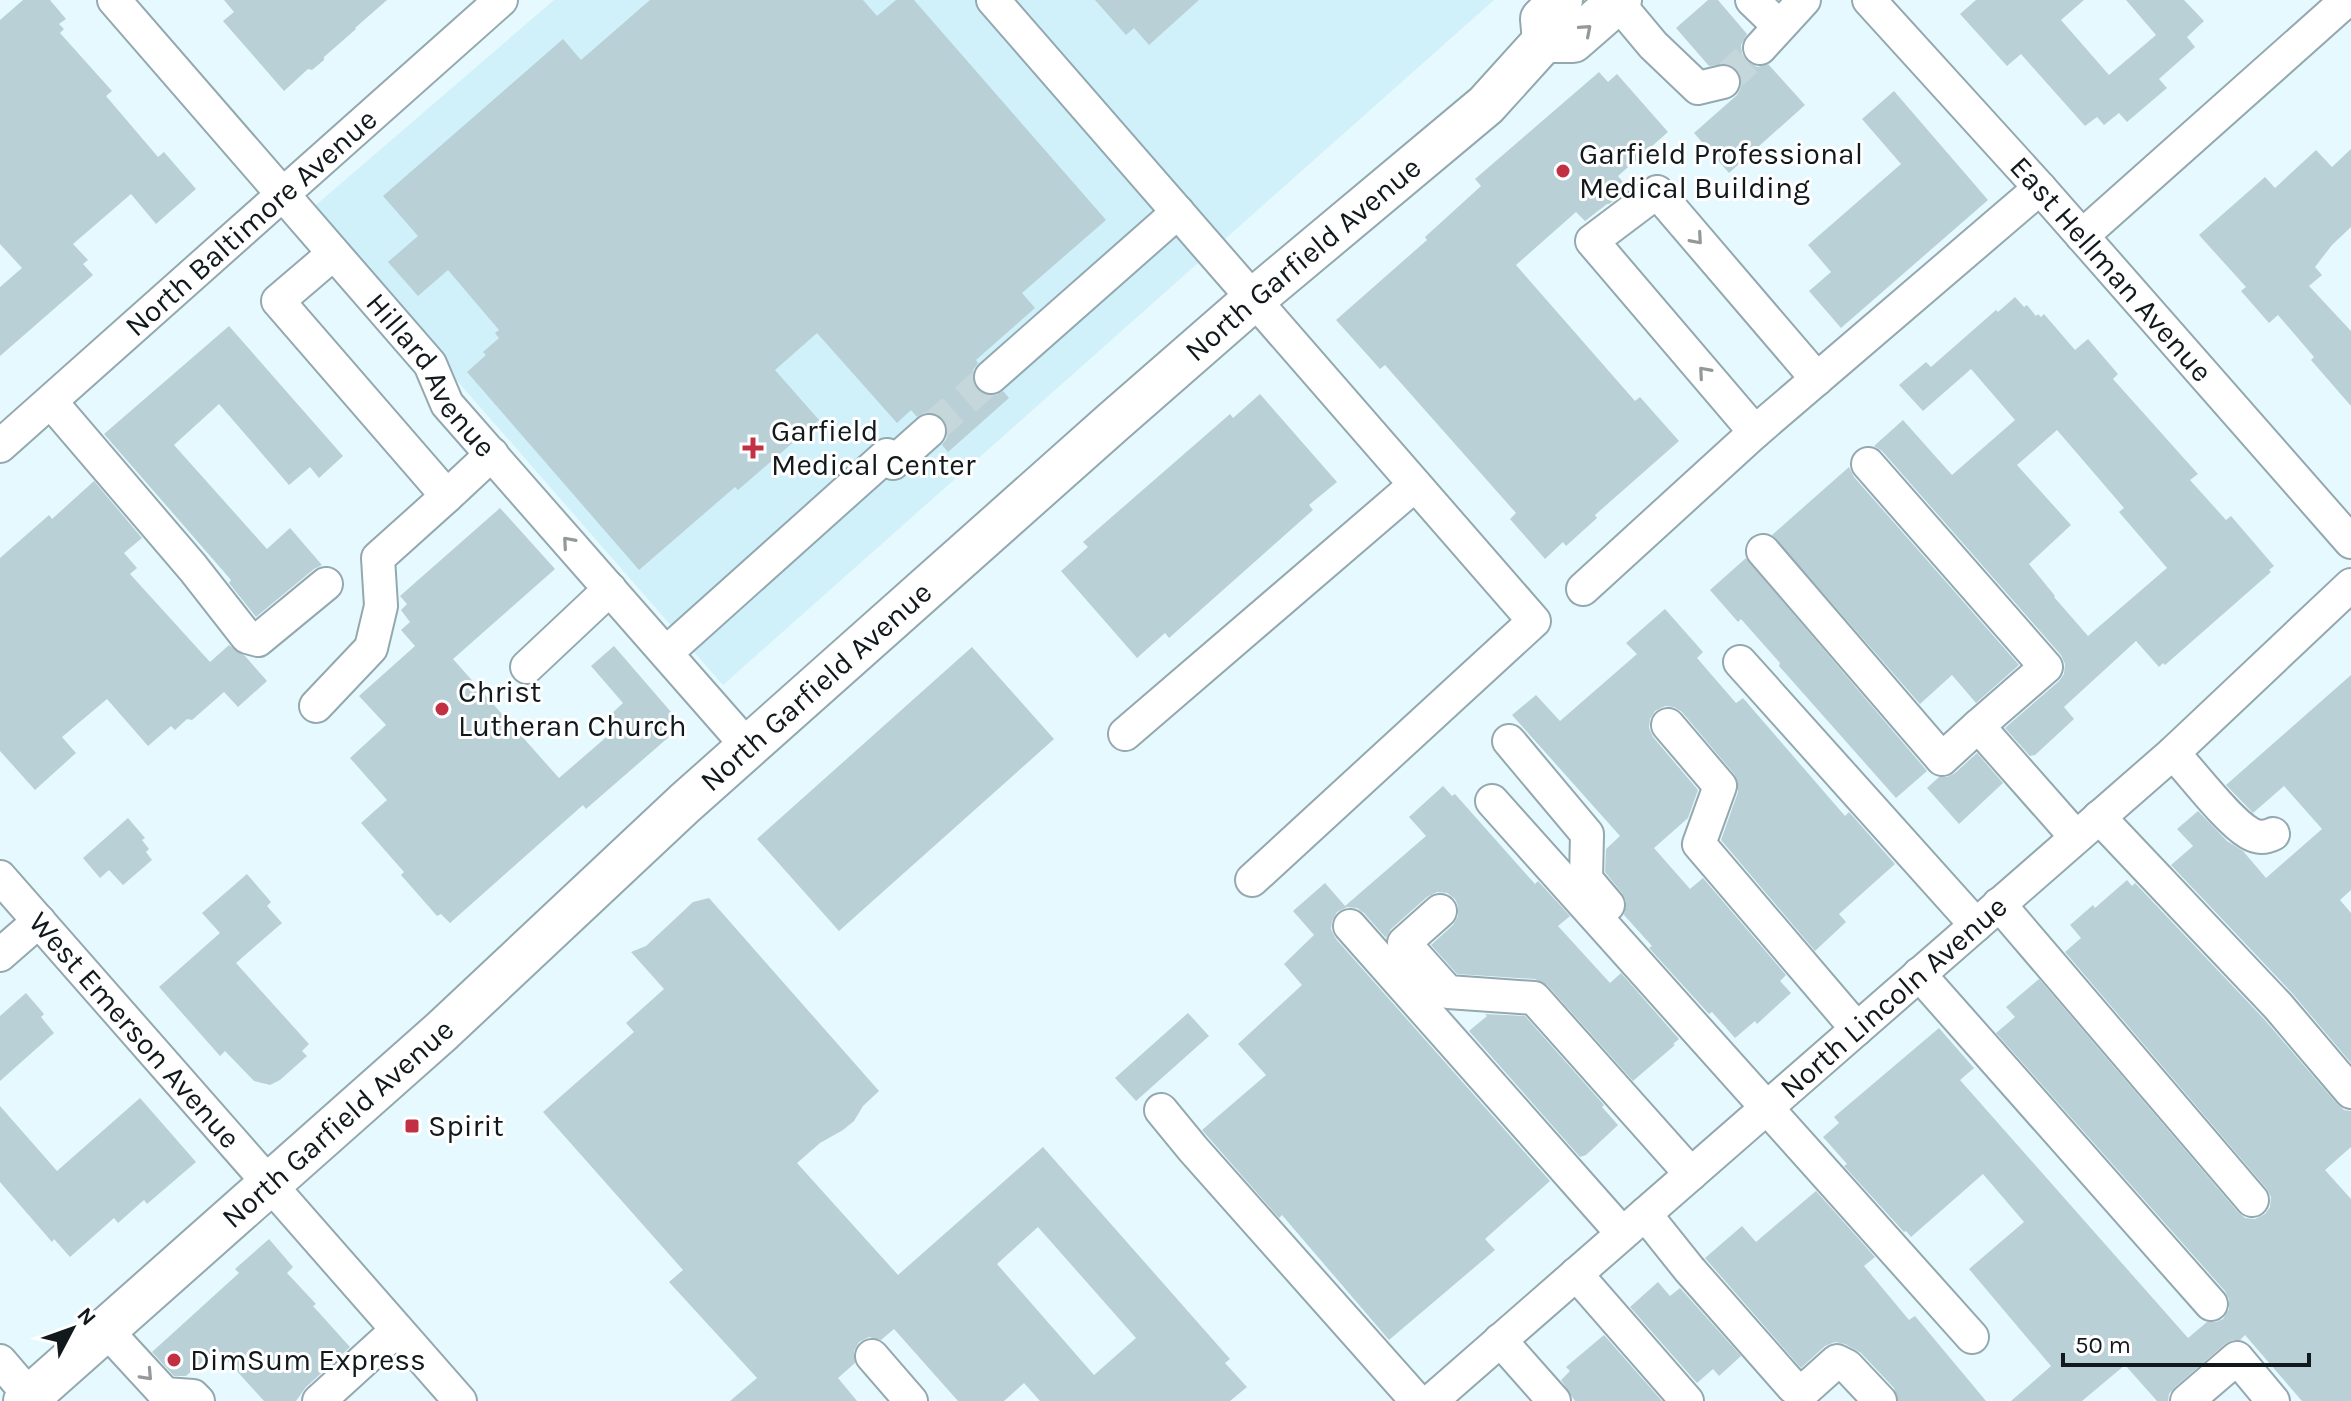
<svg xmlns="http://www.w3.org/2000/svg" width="2351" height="1401" viewBox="0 0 2351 1401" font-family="Karla,sans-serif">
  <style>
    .built { fill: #d0f0fa }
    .building { fill: #b9d0d7; fill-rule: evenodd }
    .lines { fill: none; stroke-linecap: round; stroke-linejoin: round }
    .minor-tunnel { stroke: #c6d7dc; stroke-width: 32; stroke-dasharray: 32 16; stroke-linecap: butt }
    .minor-casing { stroke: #93a8af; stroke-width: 36 }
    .major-casing { stroke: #93a8af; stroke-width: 46 }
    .minor { stroke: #fff; stroke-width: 32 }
    .major { stroke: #fff; stroke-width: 42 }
    .oneway { stroke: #949899 }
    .poi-dot { fill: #c23143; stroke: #fff; stroke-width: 3 }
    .labels { text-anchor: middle; stroke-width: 6; stroke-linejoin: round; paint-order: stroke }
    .poi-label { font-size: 30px; fill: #11191c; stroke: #fff; text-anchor: start }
    .street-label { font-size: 30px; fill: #11191c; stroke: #fff }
  </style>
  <rect width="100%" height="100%" fill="#e6f9fe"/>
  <path class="built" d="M554 0H1494L723 685 309 211Z"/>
  <path class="building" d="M23 0H50L66 19 59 24 64 29 60 33 112 91 106 96 158 157 164 152 196 189 156 224 131 194 73 244 88 260 83 264 93 275 0 356V287L22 268 0 244V20Z
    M224 0H387L355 28 356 29 324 57V60L312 70 308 69 284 91 223 21 234 12Z
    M650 0H863L877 16 896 0H914L1106 220 1022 293 1035 308 976 360 978 363 973 370 972 380 976 389 986 395H996L1003 391 1009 398 948 452 942 445 947 438 948 428 943 418 936 413 926 412 917 417 911 410 897 423 817 333 775 370 819 420 738 490 735 487 639 570 467 372 486 355 483 352 499 338 495 333 499 330 448 270 418 296 388 262 418 236 383 196 563 39 581 60Z
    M1095 0H1199L1149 45 1134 28 1126 35Z
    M1708 0H1718L1747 34 1741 45 1742 54 1747 61 1757 67 1768 64 1805 105 1729 173 1694 133 1737 95 1741 87V77L1736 68 1729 64 1709 66 1676 28Z
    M1976 0H2084L2061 20 2109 75 2156 35 2126 0H2184L2204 21 2187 37 2195 47 2159 79 2167 88 2127 122 2119 113 2104 125 2097 117 2085 126 2021 54 2007 66 1960 14Z
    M1599 72 1608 82 1617 74 1668 132 1618 176 1626 186 1624 193 1609 204H1607L1585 221 1576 212 1516 265 1635 401 1640 397 1679 441 1595 515 1597 518 1566 546 1563 542 1545 559 1510 519 1516 513 1385 365 1380 369 1336 320 1427 240 1425 237 1481 186 1475 179Z
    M1894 91 1988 200 1841 328 1809 291 1831 272 1808 245 1901 164 1862 119Z
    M2351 149V227L2332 245 2315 267 2322 275 2309 286 2351 331V406L2311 360 2314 357 2278 315 2269 323 2241 291 2246 287 2199 235 2265 177 2275 188 2316 150 2332 167Z
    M2015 297 2024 307 2027 305 2036 316 2038 314 2041 317 2044 314 2075 350 2088 339 2118 374 2113 379 2198 474 2190 480 2226 520 2231 516 2274 566 2269 570 2271 572 2165 665 2163 663 2159 667 2136 641 2064 707 2074 719 2035 755 2030 756 2005 728 2059 681 2064 674 2065 664 2061 655 1882 451 1874 446 1903 420 1952 475 2015 420 1971 369 1923 411 1899 385 1926 362 1931 367 1996 310 1998 312ZM2057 430 2124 508 2119 512 2167 568 2088 636 2054 597 2055 596 2029 564 2071 525 2017 465Z
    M229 326 343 456 319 478 310 467 289 485 219 404 174 445 267 549 290 528 322 565 314 569 256 617 229 583 231 580 104 434Z
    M1260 394 1337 482 1309 505 1313 510 1169 638 1165 633 1137 658 1061 571 1088 547 1083 542 1230 414 1233 418Z
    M1849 467 1854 477 2019 665 1976 703 1952 675 1920 704 1772 535Z
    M94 481 142 538 124 553 137 568 130 574 210 662 229 645 245 656 267 681 238 707 224 692 192 720 187 719 175 730 171 726 148 746 107 699 62 737 76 753 35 790 0 751V558L49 515 52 519Z
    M500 508 555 569 453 659 559 778 618 727 609 716 623 703 591 666 614 646 671 712 670 736 586 809 583 805 450 923 441 914 437 916 401 875 404 872 361 823 387 800 350 758 386 725 359 696 415 646 401 630 410 622 401 610 407 604 400 596Z
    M1746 558 1927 771 1896 798 1779 666 1780 663 1741 619 1738 622 1710 590Z
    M1665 609 1703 652 1697 658 1736 703 1743 698 1845 816 1849 812 1895 864 1839 914 1846 922 1815 951 1721 840 1738 792V782L1734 774 1682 712 1674 707 1665 706 1655 711 1650 719 1649 728 1653 737 1698 790 1688 818 1654 848 1690 889 1703 878 1786 975 1780 981 1791 993 1757 1024 1755 1021 1735 1038 1712 1012 1709 1014 1649 948 1652 946 1624 915 1626 901 1622 893 1605 872 1606 849 1620 836 1512 715 1536 695 1560 721 1637 654 1626 643Z
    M972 647 1054 739 839 931 757 839Z
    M2351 675V890L2340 900 2351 913V1063L2292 993 2171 865 2193 846 2177 829 2198 811 2227 841 2243 851 2266 878 2322 829 2284 786 2253 813 2226 785Z
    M1977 753 2003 783 1959 824 1927 788 1939 777H1947L1955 773Z
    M1443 786 1452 796 1455 794 1535 884 1538 881 1570 916 1558 926 1610 983 1621 973 1679 1039 1673 1044 1675 1045 1633 1081 1547 985 1535 979 1457 974 1431 945 1453 925 1458 916V906L1455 899 1447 893 1437 892 1427 897 1391 929 1386 938 1364 913 1357 908 1347 907 1337 912 1332 921 1331 929 1336 939 1550 1181 1485 1239 1495 1250 1389 1340 1282 1215 1279 1218 1202 1130 1266 1075 1238 1044 1302 985 1284 964 1314 935 1293 911 1325 883 1345 906 1426 836 1409 817Z
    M128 818 145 838 142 840 149 849 146 852 152 860 123 885 109 870 100 878 83 858Z
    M247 874 271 902 267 906 282 923 236 963 309 1044 302 1051 307 1056 280 1080 270 1085 254 1081 225 1051 220 1056 159 987 220 933 202 913Z
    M2127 880 2132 886 2135 883 2264 1019 2337 1104 2344 1110 2351 1111V1147L2325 1170 2351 1199V1401H2302L2245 1335 2240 1340H2233L2225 1344 2175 1387 2169 1394 2168 1401H2157L2125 1365 2082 1401H2011L2051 1366 1969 1269 2024 1222 1983 1174 1911 1237 1906 1231 1904 1232 1844 1166 1847 1164 1823 1137 1839 1123 1834 1117 1939 1028 1974 1068 1960 1080 2188 1338 2207 1322H2216L2223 1319 2229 1309V1299L2225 1291 1996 1033 2015 1017 2006 1007 2039 979 2238 1212 2245 1218 2255 1219 2265 1214 2270 1207 2271 1197 2266 1188 2065 952 2081 938 2070 925 2093 905 2095 908Z
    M709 898 879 1091 863 1106 854 1121 843 1130 820 1143 797 1163 898 1275 1043 1147 1230 1359 1225 1363 1247 1387 1230 1401H1040L1024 1383 1004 1401H958L894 1329 881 1340 869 1337 859 1342 854 1351 855 1363 838 1378 857 1401H730L757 1378 669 1282 683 1270 543 1112 634 1032 626 1023 664 989 631 952 646 946 693 902ZM1038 1227 1136 1338 1094 1375 997 1264Z
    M26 993 44 1014 41 1017 54 1033 0 1081V1016Z
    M1188 1013 1209 1036 1136 1101 1115 1078Z
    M1485 1014 1525 1016 1604 1105 1602 1107 1618 1125 1586 1155 1580 1157 1469 1031 1487 1016Z
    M140 1098 196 1162 147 1204 144 1200 118 1223 114 1218 70 1257 54 1239 52 1242 0 1182V1106L57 1171Z
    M1816 1191 1875 1257 1864 1266 1909 1320 1915 1316 1986 1401H1898L1894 1388 1861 1353 1845 1344 1835 1342 1825 1346 1801 1368 1705 1258 1742 1226 1756 1242Z
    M269 1239 293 1267 287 1273 316 1304 313 1306 350 1347 306 1387 296 1401H264L217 1349 186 1376H174L152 1352 239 1273 235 1269Z
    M1658 1282 1670 1296 1680 1288 1741 1356 1719 1376 1713 1369 1697 1383 1630 1307Z
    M1604 1335 1662 1401H1575L1561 1380 1570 1371 1566 1367Z"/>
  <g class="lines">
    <path class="minor-tunnel" d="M1723 82 1760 48
      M929 431 991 377"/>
    <g class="minor-casing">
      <g id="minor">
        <path id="s1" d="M114 0 430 364 447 404 749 748"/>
        <path d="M993 0 1534 621 1252 880"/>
        <path d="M1752 0 1779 26"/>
        <path id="s2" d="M1869 0 2040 188 2351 542"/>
        <path d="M1617 2 1653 45 1698 88 1723 82"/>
        <path d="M1760 48 1804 0"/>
        <path d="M2082 236 2347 0"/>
        <path d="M333 254 278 301 447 496 492 454"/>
        <path d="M991 377 1178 212"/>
        <path d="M51 402 193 568 247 637 258 640 326 584"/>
        <path d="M1755 432 1592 241 1657 192 1817 379"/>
        <path id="s3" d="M0 446 501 0"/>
        <path d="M893 463 929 431"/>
        <path d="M1868 464 2046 667 1978 726 2076 837"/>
        <path d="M1763 551 1942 759 1978 726"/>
        <path d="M1583 589 1755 432 2040 188"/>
        <path d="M666 653 887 455"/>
        <path d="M1740 662 1976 925"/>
        <path d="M527 667 610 589"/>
        <path d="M316 706 371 648 381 606 378 558 447 496"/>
        <path d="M1668 725 1720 786 1699 844 1857 1029"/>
        <path d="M1125 734 1415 485"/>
        <path d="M1509 741 1587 834 1586 879 1608 905"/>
        <path d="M2173 753C2192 773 2227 820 2249 833 2257 838 2265 838 2273 834"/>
        <path d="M1492 801 1972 1337"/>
        <path d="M2099 817 2278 1006 2351 1092"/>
        <path id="s4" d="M0 877 460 1401"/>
        <path d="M1999 904 2252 1200"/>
        <path d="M1440 911 1404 943 1448 992 1534 998 1691 1174"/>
        <path d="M1350 926 1622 1233"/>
        <path d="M0 955 39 921"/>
        <path d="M1919 974 2211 1304"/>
        <path d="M1161 1110 1193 1149 1417 1401"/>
        <path d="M1645 1214 1689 1269 1793 1387 1807 1388 1837 1361 1847 1366 1880 1401"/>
        <path d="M1576 1274 1687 1401"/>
        <path d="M106 1330 165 1394 193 1396 198 1401"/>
        <path d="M1500 1340 1554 1401"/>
        <path d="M872 1356 911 1401"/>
        <path d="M0 1361 30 1396"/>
        <path d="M319 1401 397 1330"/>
        <path id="s5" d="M1431 1401 2173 753 2351 585"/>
        <path d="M2187 1401 2237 1358 2273 1401"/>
      </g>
    </g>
    <g class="major-casing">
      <g id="major">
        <path d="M1544 41 1542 19 1561 0"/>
        <path id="s6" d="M25 1401 442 1031 685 803 1112 423 1254 299 1486 105 1544 41H1573L1620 0"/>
      </g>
    </g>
    <use href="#minor" class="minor"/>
    <use href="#major" class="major"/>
  </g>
  <defs><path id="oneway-chevron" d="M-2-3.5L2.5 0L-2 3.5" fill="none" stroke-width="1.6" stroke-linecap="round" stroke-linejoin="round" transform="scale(2)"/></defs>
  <g class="oneway">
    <use href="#oneway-chevron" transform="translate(1586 30) rotate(-41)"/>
    <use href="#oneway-chevron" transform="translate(1697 239) rotate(49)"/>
    <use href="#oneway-chevron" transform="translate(1704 372) rotate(-131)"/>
    <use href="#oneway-chevron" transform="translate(568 542) rotate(-131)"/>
    <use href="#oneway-chevron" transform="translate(147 1375) rotate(47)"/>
  </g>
  <g class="poi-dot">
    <circle cx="1563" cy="171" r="8"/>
    <path d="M749 436h8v8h8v8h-8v8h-8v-8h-8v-8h8z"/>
    <circle cx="442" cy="709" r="8"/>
    <rect x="404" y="1118" width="16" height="16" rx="4"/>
    <circle cx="174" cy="1360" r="8"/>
  </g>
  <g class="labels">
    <g class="poi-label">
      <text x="1579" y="164">Garfield Professional<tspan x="1579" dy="34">Medical Building</tspan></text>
      <text x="771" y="441">Garfield<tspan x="771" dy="34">Medical Center</tspan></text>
      <text x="458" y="702">Christ<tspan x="458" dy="34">Lutheran Church</tspan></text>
      <text x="428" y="1136">Spirit</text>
      <text x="190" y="1370">DimSum Express</text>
    </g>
    <g class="street-label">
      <text dy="10" stroke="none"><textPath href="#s3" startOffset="336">North Baltimore Avenue</textPath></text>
      <text dy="10" stroke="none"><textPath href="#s6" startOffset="1714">North Garfield Avenue</textPath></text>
      <text dy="10" stroke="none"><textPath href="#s2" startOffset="362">East Hellman Avenue</textPath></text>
      <text dy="10" stroke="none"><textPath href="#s1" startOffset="492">Hillard Avenue</textPath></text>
      <text dy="10" stroke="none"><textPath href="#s6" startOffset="1066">North Garfield Avenue</textPath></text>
      <text dy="10" stroke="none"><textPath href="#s5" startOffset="614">North Lincoln Avenue</textPath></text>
      <text dy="10" stroke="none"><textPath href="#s4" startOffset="204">West Emerson Avenue</textPath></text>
      <text dy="10" stroke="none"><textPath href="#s6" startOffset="418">North Garfield Avenue</textPath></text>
    </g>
  </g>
  <g transform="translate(72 1329) rotate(49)" stroke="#ffffff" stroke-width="6" paint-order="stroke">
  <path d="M0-6L14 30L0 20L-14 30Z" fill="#11191c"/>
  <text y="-12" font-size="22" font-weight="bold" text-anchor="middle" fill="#11191c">N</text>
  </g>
  <path d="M2063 1353v12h246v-12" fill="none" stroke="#11191c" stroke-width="4"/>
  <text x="2075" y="1353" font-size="24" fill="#11191c" stroke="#ffffff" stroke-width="6" paint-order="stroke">50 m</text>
</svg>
